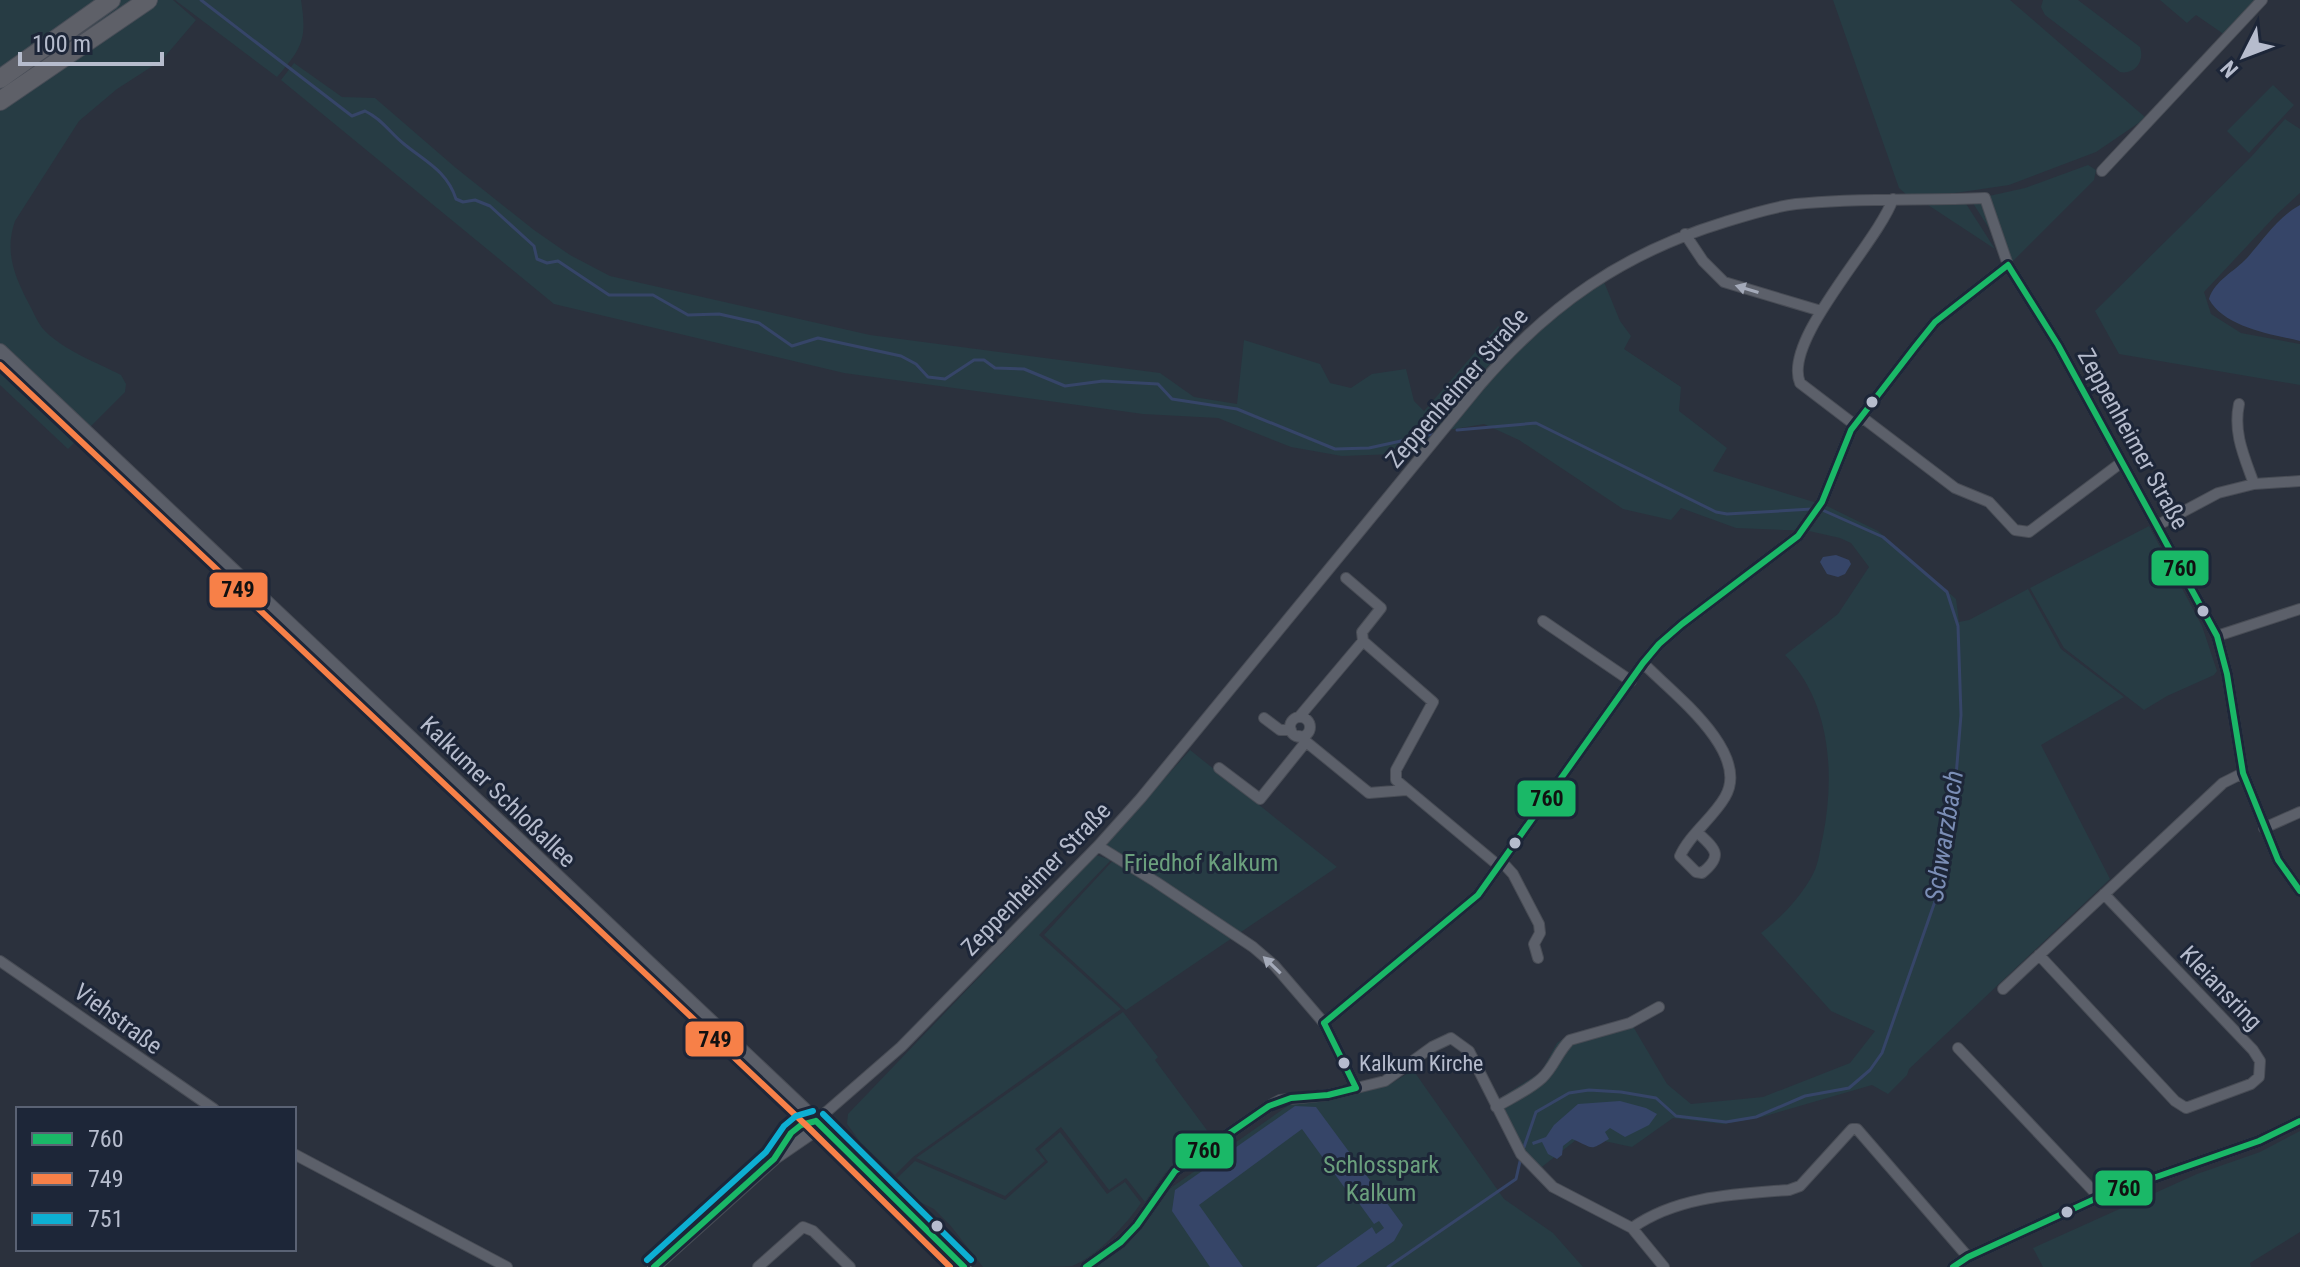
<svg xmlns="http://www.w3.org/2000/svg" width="2300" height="1267" viewBox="0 0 2300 1267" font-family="'Roboto Condensed',sans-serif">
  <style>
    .green { fill: #273c44 }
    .water { fill: #364568 }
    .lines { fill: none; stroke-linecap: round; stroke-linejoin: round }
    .stream { stroke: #364568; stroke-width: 3 }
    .minor-casing { stroke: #484c55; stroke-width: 12 }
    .tertiary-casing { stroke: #484c55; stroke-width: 14 }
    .secondary-casing { stroke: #484c55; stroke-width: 16 }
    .trunk-casing { stroke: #484d57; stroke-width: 20 }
    .minor { stroke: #5c606a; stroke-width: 10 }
    .tertiary { stroke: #5c606a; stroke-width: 12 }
    .secondary { stroke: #5a5e68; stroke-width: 14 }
    .trunk { stroke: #5e6068; stroke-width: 18 }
    .bus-1-casing { stroke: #1d2638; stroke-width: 12 }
    .bus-2-casing { stroke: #1d2638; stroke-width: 12 }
    .bus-3-casing { stroke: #1d2638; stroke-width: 12 }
    .bus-1 { stroke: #1ab867; stroke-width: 6 }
    .bus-2 { stroke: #f78048; stroke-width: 6 }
    .bus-3 { stroke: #0dafd3; stroke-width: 6 }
    .oneway { fill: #a4aab9 }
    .bus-dot { fill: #b6bccd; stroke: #1d2638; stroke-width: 3 }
    .labels { text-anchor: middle; stroke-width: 6; stroke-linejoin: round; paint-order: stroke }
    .bus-label { font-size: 22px; fill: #b6bccd; stroke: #1d2638; text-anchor: start }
    .street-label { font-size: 24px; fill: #b6bccd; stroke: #1d2638 }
    .park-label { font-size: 24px; fill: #6ba07d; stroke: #1d2638 }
    .water-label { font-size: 26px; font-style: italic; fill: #7b8eb6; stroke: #1d2638 }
    .line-badge { stroke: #1d2638; stroke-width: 3 }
    .pale-badge-label { font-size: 22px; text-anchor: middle; font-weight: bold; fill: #111 }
  </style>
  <rect width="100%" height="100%" fill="#2b313d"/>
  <path class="green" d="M0 0H173L196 20 162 60 117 89 79 121 15 221C4 252 15 277 29 304 34 313 38 324 45 331 65 351 96 362 121 375L126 384 125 392 68 449 0 385Z
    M175 0H301C307 39 303 47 277 77Z
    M1833 0H2010L2146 118 2096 152 2009 185 1928 197 1908 196 1899 188Z
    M2043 0H2078L2140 47C2145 61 2135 75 2120 72L2045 15 2041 7Z
    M2160 0H2256L2225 35 2196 15 2187 23Z
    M294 63 342 97 375 98 456 168 534 230 570 255 610 276 870 335 1160 373 1194 397 1237 404 1244 340 1320 364 1330 383 1351 388 1372 374 1406 369 1414 401 1424 411 1498 326 1513 338 1476 380 1422 453 1342 456 1291 447 1218 418 1143 414 844 373 554 304 281 80Z
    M2273 85 2294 105 2249 153 2227 131Z
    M2285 119 2300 129V193L2277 214 2204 292 2211 314 2241 333 2300 344V385L2119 354 2095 311 2251 157Z
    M2088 165 2096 170 2094 180 2011 263 1971 200 2025 188Z
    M1963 199 1995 249 1925 203Z
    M1604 282 1620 321 1631 336 1624 349 1681 387 1679 411 1727 448 1713 471 1827 506 1878 531 1956 599 1959 622 1969 620 2028 589 2061 649 2124 697 2041 745 2110 879 1909 1069 1907 1075 1888 1094 1872 1085 1762 1117 1723 1124 1673 1118 1632 1147 1581 1136 1538 1170 1519 1143 1497 1100 1541 1072 1557 1043 1566 1037 1628 1018 1667 1084 1691 1104 1763 1097 1850 1063 1875 1031 1831 1011 1761 933C1782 917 1802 896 1814 872 1819 862 1820 848 1823 836 1835 775 1831 702 1785 655L1838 614 1869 567 1851 543 1840 538 1809 531 1736 528 1681 508 1671 520 1623 509 1519 440 1484 424 1448 430 1483 387 1560 309Z
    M2149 526 2202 626 2217 671 2214 675 2167 696 2144 710 2064 648 2030 588Z
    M1190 750 1337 867 1126 1010 1044 935 1119 854 1106 844Z
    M1096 855 1111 860 1039 935 1121 1009 913 1157 895 1175 861 1143 847 1124 848 1114Z
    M1123 1012 1158 1057 1155 1060 1212 1137 1166 1172 1145 1202 1126 1178 1109 1190 1061 1127 1035 1149 1045 1161 1005 1196 916 1158Z
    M1413 1070 1504 1199 1553 1233 1583 1267H1097L1142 1226 1162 1194 1289 1105 1356 1094 1389 1085Z
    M2300 1131V1232L2250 1263 2251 1267H2043L2033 1248 2197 1174 2260 1152Z
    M1060 1132 1107 1194 1125 1182 1141 1203C1127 1224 1096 1257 1072 1266 1059 1267 1000 1267 983 1267L950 1225 934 1209 920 1202 897 1178 915 1161 1005 1200 1048 1162 1039 1150Z"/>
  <path class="water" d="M2300 205V341C2270 334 2224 327 2209 299 2215 280 2234 272 2247 258 2264 239 2277 218 2300 205Z
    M1836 555 1849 560 1851 564 1845 574 1838 577 1827 574 1820 562 1823 557Z
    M1620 1101 1646 1108 1657 1114 1649 1125 1625 1137 1610 1128 1605 1132 1609 1139C1588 1151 1596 1149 1572 1139L1563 1146 1562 1155 1557 1159 1548 1154 1542 1142 1533 1145 1532 1142 1546 1137 1554 1125 1578 1104Z
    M1295 1106 1316 1107 1403 1225 1394 1241 1356 1267H1316L1372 1227 1376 1234 1384 1228 1379 1221 1374 1224 1353 1195 1355 1192 1352 1188 1347 1191 1302 1129 1199 1205 1243 1267H1210L1172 1211 1175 1190Z"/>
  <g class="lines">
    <path class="stream" d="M201 0 348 113 352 116 365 111C382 119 390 133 404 144 426 162 447 171 456 199L463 202 475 200 490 206 534 246 537 259 547 263 558 261 609 295H653L688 315 719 314 759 323 792 346 818 338 901 356 916 364 928 377 945 379 974 360H984L995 368 1024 369 1065 386 1103 381 1158 384 1172 399 1237 409 1335 449 1369 448 1433 434
      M1457 430 1536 423 1716 512 1727 514 1812 509
      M1523 1150 1536 1112 1569 1093 1589 1090 1621 1092 1656 1098 1676 1116 1726 1122 1756 1117 1805 1096 1849 1088 1870 1070 1882 1053 1940 887 1954 801 1961 715 1958 626 1947 592 1883 537 1820 509
      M1388 1267 1516 1179 1521 1157"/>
    <g class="minor-casing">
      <path id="minor" d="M2102 171 2262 0
        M1685 234 1703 261 1724 282 1821 311
        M2239 404C2233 433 2244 456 2254 484
        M1863 418 1955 488 1989 502 2015 530 2029 532 2122 462
        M1855 425 1800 383C1782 340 1877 244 1893 199
        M2158 525 2218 493 2254 484 2300 481
        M1543 621 1631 681
        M2217 636 2300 609
        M1363 641 1433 702 1396 770V780L1499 866
        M1643 663C1670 691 1752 752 1725 797 1713 818 1690 834 1680 856L1696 872 1702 873C1724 855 1715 849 1698 833
        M1299 717 1363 641 1362 632 1381 608 1346 578
        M1290 727a10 10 0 1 1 20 0a10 10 0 1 1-20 0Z
        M1264 718 1280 730H1291
        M1299 736 1369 793 1406 790
        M1219 768 1260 799 1305 743
        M2264 828 2300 812
        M1098 846 1156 882 1253 947 1274 965 1324 1023 1356 1088
        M1502 862 1513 874 1539 924 1540 933 1534 944 1538 958
        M2039 955 2175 1101 2186 1108 2251 1084 2259 1077 2260 1061 2253 1050 2104 894
        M0 961 214 1109
        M2003 989 2223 783 2243 773
        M1324 1023 1478 895 1643 663 1659 644 1682 624 1798 536 1822 502 1851 430 1915 347 1935 322 2008 265
        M1958 1048 2099 1197
        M1496 1107C1511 1098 1529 1090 1542 1078 1554 1067 1558 1051 1570 1040L1630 1023 1659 1007
        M816 1121 901 1047 1098 846 1141 798 1480 385C1549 305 1623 253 1725 222 1747 215 1772 207 1796 204 1859 197 1922 201 1985 198L2008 265 2058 345 2217 636 2227 674 2243 773 2278 860 2300 891
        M294 1154 507 1267
        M1632 1228C1677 1196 1736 1194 1789 1190L1800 1186 1852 1129H1857L1968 1257
        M758 1267 803 1227 813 1231 850 1267
        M1086 1267 1121 1242 1137 1225 1175 1171 1269 1106 1280 1100 1328 1095 1385 1081 1432 1047 1451 1038 1469 1051 1521 1154 1553 1187 1632 1228 1664 1267
        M1953 1267 1968 1257 2099 1197 2259 1141 2300 1121"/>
    </g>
    <g class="tertiary-casing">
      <path id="tertiary" d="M775 1158 810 1134 816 1121
        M654 1267 774 1159 791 1133 801 1125 816 1121"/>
    </g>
    <g class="secondary-casing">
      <path id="secondary" d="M0 351 816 1121 964 1267"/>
    </g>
    <g class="trunk-casing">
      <path id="trunk" d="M0 79 111 0
        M0 101 148 0"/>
    </g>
    <use href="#minor" class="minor"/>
    <use href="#tertiary" class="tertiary"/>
    <use href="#secondary" class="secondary"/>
    <use href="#trunk" class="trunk"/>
    <g class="bus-1-casing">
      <path id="bus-1" d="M2008 265 2058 345 2217 636 2227 674 2243 773 2278 860 2300 891
        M1324 1023 1478 895 1643 663 1659 644 1682 624 1798 536 1822 502 1851 430 1915 347 1935 322 2008 265
        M1324 1023 1356 1088
        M816 1121 964 1267
        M654 1267 774 1159 791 1133 801 1125 816 1121
        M1086 1267 1121 1242 1137 1225 1175 1171 1269 1106 1291 1098 1328 1095 1356 1088
        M1953 1267 1968 1257 2099 1197 2259 1141 2300 1121"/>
    </g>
    <g class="bus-2-casing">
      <path id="bus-2" d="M0 365 809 1128 950 1267"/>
    </g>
    <g class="bus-3-casing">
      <path id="bus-3" d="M823 1114 971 1260
        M647 1260 766 1152 784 1126 796 1116 813 1111"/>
    </g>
    <use href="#bus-1" class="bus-1"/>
    <use href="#bus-2" class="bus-2"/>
    <use href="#bus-3" class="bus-3"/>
  </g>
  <defs><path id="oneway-solid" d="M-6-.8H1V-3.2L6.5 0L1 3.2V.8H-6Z" transform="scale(2)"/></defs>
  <g class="oneway">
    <use href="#oneway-solid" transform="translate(1747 289) rotate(-163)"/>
    <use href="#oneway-solid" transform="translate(1272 965) rotate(-136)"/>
  </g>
  <g class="bus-dot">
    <circle cx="1872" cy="402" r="7"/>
    <circle cx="2203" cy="611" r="7"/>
    <circle cx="1515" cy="843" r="7"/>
    <circle cx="1344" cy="1063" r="7"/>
    <circle cx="2067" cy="1212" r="7"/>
    <circle cx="937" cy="1226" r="7"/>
  </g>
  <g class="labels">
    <g class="bus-label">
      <text x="1359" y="1071">Kalkum Kirche</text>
    </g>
    <g class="street-label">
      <text transform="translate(1457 388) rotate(-49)" y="8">Zeppenheimer Straße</text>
      <text transform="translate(2133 439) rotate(61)" y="8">Zeppenheimer Straße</text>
      <text transform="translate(498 792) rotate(44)" y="8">Kalkumer Schloßallee</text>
      <text transform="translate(1036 879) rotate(-46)" y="8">Zeppenheimer Straße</text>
      <text transform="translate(2221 988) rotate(46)" y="8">Kleiansring</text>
      <text transform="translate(118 1019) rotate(36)" y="8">Viehstraße</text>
    </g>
    <g class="park-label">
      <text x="1201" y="871">Friedhof Kalkum</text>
      <text x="1381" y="1173">Schlosspark<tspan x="1381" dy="28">Kalkum</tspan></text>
    </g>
    <g class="water-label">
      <text transform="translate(1944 836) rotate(-81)" y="9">Schwarzbach</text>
    </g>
  </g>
  <g class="line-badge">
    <rect x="2150" y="549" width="60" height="38" rx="8" fill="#1ab867"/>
    <rect x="208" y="571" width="61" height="38" rx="8" fill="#f78048"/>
    <rect x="1516" y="779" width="61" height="39" rx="8" fill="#1ab867"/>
    <rect x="684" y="1020" width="61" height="38" rx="8" fill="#f78048"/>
    <rect x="1174" y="1132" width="61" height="38" rx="8" fill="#1ab867"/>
    <rect x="2094" y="1169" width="60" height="38" rx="8" fill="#1ab867"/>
  </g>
  <g class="pale-badge-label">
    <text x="2180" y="576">760</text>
    <text x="238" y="597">749</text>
    <text x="1547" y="806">760</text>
    <text x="715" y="1047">749</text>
    <text x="1204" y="1158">760</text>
    <text x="2124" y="1196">760</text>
  </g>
  <rect x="16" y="1107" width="280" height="144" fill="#1d2638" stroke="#5a6274" stroke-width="2"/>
  <rect x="32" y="1133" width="40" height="12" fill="#1ab867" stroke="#5a6274" stroke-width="2"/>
  <text x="88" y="1147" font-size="24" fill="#b6bccd">760</text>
  <rect x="32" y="1173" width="40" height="12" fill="#f78048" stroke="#5a6274" stroke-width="2"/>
  <text x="88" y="1187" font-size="24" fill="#b6bccd">749</text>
  <rect x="32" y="1213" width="40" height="12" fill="#0dafd3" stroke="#5a6274" stroke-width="2"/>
  <text x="88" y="1227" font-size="24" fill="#b6bccd">751</text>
  <g transform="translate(2244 56) rotate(228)" stroke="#1d2638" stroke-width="6" paint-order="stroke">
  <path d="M0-6L14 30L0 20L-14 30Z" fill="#b6bccd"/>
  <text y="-12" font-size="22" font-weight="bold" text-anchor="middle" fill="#b6bccd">N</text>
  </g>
  <path d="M20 52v12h142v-12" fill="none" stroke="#b6bccd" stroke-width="4"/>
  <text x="32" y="52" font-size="24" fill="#b6bccd" stroke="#1d2638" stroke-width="6" paint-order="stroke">100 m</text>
</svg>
